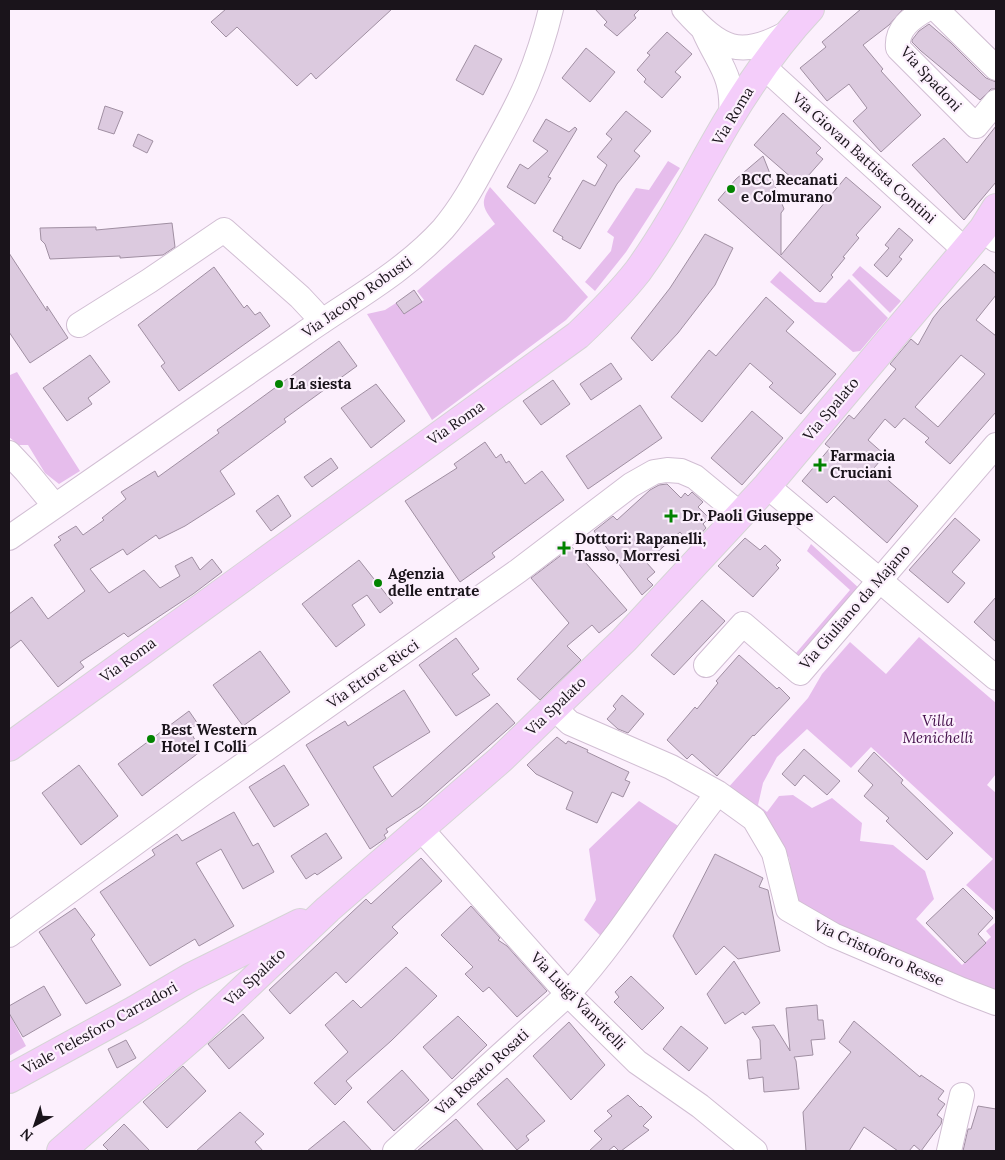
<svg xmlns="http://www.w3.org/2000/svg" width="1005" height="1160" viewBox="0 0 1005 1160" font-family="Lora,serif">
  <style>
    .green { fill: #e6bdec }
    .building { fill: #dccadf; stroke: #a08fa2; fill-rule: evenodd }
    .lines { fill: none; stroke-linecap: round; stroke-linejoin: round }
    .minor-casing { stroke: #d1bed3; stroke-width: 26 }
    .major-casing { stroke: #d6d5d6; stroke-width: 30 }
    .minor { stroke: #fff; stroke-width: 24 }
    .major { stroke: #f4cdfa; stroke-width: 28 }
    .poi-dot { fill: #028300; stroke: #fcf0fd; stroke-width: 2 }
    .labels { text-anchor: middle; stroke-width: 4.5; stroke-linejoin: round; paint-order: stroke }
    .street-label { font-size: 15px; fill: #1a141b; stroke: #fcf0fd }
    .poi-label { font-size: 15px; font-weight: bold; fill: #1a141b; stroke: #fcf0fd; text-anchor: start }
    .park-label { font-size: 15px; font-style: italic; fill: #44104b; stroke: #fcf0fd }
  </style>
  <rect width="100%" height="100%" fill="#fcf0fd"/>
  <path class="green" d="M668 161 680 168 626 252 595 291 585 282 611 251 614 237 607 232 636 188 649 190Z
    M490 187 588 297 566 320 432 420 367 314 385 310 396 303 404 314 424 300 417 291 495 224C484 209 479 204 490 187Z
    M860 266 901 301 890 313 852 275Z
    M780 271 815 302 826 303 849 279 888 318 860 351 853 352 770 282Z
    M17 372 80 471 59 484 45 473 28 445H19L9 437V378L10 375Z
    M811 544 861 590 796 665 790 660 850 590 807 551Z
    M919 637 996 703V774L987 785 996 793V912L966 885 993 859 871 747 851 768 807 729 777 757 763 783 758 805 767 812 779 796 793 795 812 808 832 798 862 823 860 841 893 845 925 871 934 899 916 919 962 965 991 937 986 931 996 922V996L965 985 796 905 789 858 761 815 727 789 808 698 822 674 850 642 886 674Z
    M639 801 683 829 604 939 584 920 596 900 589 849Z
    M9 1013 26 1046 9 1056Z"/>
  <path class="building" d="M226 9H392L316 79 311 73 297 86 237 27 226 37 211 22Z
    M595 9H640L634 15 636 18 617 36 604 25 607 22Z
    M861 9H903L889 25 863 45 883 69 881 71 921 115 881 152 853 121 867 108 849 84 827 101 800 68 826 47 822 42Z
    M929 24 951 43 986 78 996 82V89H991L980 100 921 51 912 42V40L919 31Z
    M667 32 692 54 675 72 681 77 662 98 644 82 646 79 637 70 650 55 647 53Z
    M475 45 502 59 483 95 456 80Z
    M586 48 615 72 590 102 562 78Z
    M105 106 123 112 114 134 98 129Z
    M626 111 651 131 634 151 640 156 617 184 580 249 562 239 563 237 553 231 583 180 595 186 607 165 597 157 612 139 606 134Z
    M783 113 821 148 816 153 823 159 800 185 754 145Z
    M546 119 569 132 575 127 577 129 548 177 551 178 535 204 507 187 520 164 528 169 548 151 533 141Z
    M996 126V182L964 220 912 165 944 138 967 163Z
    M138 134 153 141 147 153 133 146Z
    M763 156 784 209 781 213V255L846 177 881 207 856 235 859 238 843 257 845 258 831 275 833 277 820 292 718 200 736 179Z
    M172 223 175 247 163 255 120 258V256L50 259 45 244 41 240 40 228 96 227V230Z
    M899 228 913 240 899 257 902 259 887 277 874 265 889 248 885 245Z
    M705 234 733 248 715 285 678 333 652 361 631 338 670 288Z
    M9 253 47 311V306L68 338 30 363 9 332Z
    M984 264 996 274V295L976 320 996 336V412L950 464 925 442 929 438 904 418 895 428 885 419 868 440 885 455 874 468 918 506 887 543 834 496 827 503 802 481 830 448 825 444 849 415 854 419 896 369 890 364 911 339 918 345 933 318 941 308ZM961 355 985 374 938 427 915 407Z
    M214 267 244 308 247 305 255 315 260 312 270 326 179 391 161 366 165 363 138 325Z
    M414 290 422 302 404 314 396 303Z
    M766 297 794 322 786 331 836 374 801 414 769 387 773 383 750 363 702 422 671 397 709 350 716 356Z
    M339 341 357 366 284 419 286 422 220 471 235 494 185 526 159 539 156 535 127 555 123 549 90 569 109 593 144 570 160 588 180 576 175 566 192 557 200 570 212 559 222 572 193 594 128 637 124 633 80 662 84 667 58 687 21 640 9 649V614L32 597 48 619 85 591 54 545 61 540 58 537 76 526 83 535 104 520 102 518 126 499 121 492 155 471 158 477 219 433 217 430 231 420Z
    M90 355 110 382 88 398 92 404 67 421 43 388Z
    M611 363 622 379 591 400 580 384Z
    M553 380 570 404 541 425 523 401Z
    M376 384 405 421 371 448 341 408Z
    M640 405 662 438 588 489 566 456Z
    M752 411 783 438 742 485 711 458Z
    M485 442 496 458 501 454 506 463 509 461 525 484 542 471 564 500 492 553 495 557 460 582 405 501 457 468 454 464Z
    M331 458 338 468 312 487 304 477Z
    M667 484 681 498 685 493 688 496 692 492 703 502 698 507 709 518 703 524 706 528 691 545 680 532 646 562 655 572 647 579 653 585 642 595 594 531 613 516 617 520 650 490 659 485Z
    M278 495 291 516 271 531 256 511Z
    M955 518 980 540 952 572 965 583 948 603 909 570Z
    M745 538 760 550 765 545 781 560 776 565 779 568 753 597 718 566Z
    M572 547 627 610 599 633 592 625 567 646 581 660 540 700 517 679 569 623 531 578Z
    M359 560 393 603 380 613 367 595 352 605 365 625 336 647 302 604Z
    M996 597V642L974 622Z
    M702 600 725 621 674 675 651 655Z
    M456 638 479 669 472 674 490 695 456 716 419 665Z
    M260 651 290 692 243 726 213 685Z
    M739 655 777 689 779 687 790 698 754 736 753 735 717 776 692 754 687 759 667 740 695 707 697 709 718 683 716 681Z
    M404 690 430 732 373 767 392 797 497 703 515 723 421 806 386 829 388 832 384 835 386 838 370 849 306 745 345 721 348 726Z
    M622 695 644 714 628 733 618 729 607 719 616 709 613 706Z
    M189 711 198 724 189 729 201 751 142 796 118 764Z
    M557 737 566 744 568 741 588 750 587 752 629 772 625 780 630 782 623 797 612 792 597 823 566 809 573 792 536 774 527 765Z
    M804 749 840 781 827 795 804 775 795 786 782 774Z
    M874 752 903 780 901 783 953 833 927 860 886 821 889 818 864 796 873 785 858 771Z
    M79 765 118 816 81 845 42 793Z
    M284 765 309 805 274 827 249 787Z
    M234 812 253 846 258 843 274 872 243 889 221 849 196 863 234 926 199 946 195 939 150 966 100 892 155 855 152 850 177 834 182 841Z
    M326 833 342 858 317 875 315 873 306 879 291 856Z
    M715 854 763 878 759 887 768 890 780 951 738 959 724 946 696 975 673 936Z
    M421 858 442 881 392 927 398 933 346 983 336 972 290 1014 269 990 366 899 371 904Z
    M963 888 993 918 978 934 986 943 965 963 926 923Z
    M471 906 500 938 498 940 507 946 547 991 517 1017 489 987 483 992 465 974 473 967 441 935Z
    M75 908 95 935 91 939 121 985 86 1004 39 932Z
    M734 961 760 1003 745 1015 743 1012 725 1024 707 994Z
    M406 967 437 996 391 1041 346 1081 352 1088 335 1105 314 1083 348 1052 325 1025 353 1000 361 1008Z
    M631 976 664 1008 642 1030 614 1002 619 997 615 992Z
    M44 986 61 1015 23 1037 9 1013V1006Z
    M817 1005 818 1020H823L825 1039 811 1040 813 1055 794 1057 796 1061 799 1089 764 1092 763 1077 749 1079 747 1060 761 1059 760 1040 752 1027 774 1025 790 1051 786 1008Z
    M243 1014 264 1038 229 1069 208 1044Z
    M458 1016 487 1045 452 1079 423 1047Z
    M854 1021 920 1077 921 1075 944 1091 938 1099 945 1104 937 1115 942 1119 941 1124 921 1151 914 1145 909 1151H898L864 1127 849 1151H806L803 1112 851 1052 839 1042Z
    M569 1022 605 1065 571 1100 533 1056Z
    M681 1026 708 1048 689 1071 663 1049Z
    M126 1040 136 1058 117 1068 108 1049Z
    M183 1066 206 1091 167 1128 143 1102Z
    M402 1070 429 1100 394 1131 367 1102Z
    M507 1078 545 1121 526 1136 529 1140 517 1150 477 1104Z
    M628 1095 640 1107 641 1106 652 1117 643 1126 649 1130 621 1151H619L614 1146 608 1151H589L602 1139 594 1131 612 1116 607 1111Z
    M978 1106 996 1109V1151H963L968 1129H971Z
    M240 1112 264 1134 255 1142 263 1151H196Z
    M456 1119 484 1151H417Z
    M344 1121 372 1151H307Z
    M124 1124 150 1151H109L103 1145Z"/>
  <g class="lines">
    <g class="minor-casing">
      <path id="minor" d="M684 9C720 49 739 60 789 32
        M927 9C911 18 896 29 898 48L976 126 996 102
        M936 9 996 68
        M704 31C719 65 734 75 731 117
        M764 67 965 250
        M983 229 996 240
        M79 325 149 281 224 230 300 297 314 312 321 322
        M9 453 26 471 55 506
        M767 486 996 678
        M9 538C106 470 205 403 302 335 350 301 403 273 443 229 461 208 474 184 487 160 501 135 516 109 527 83 537 59 545 34 551 9
        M706 665 743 624 800 673 996 445
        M555 709 570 723 671 767 718 793 754 819 774 853 788 909 833 935 962 990 996 1003
        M421 829 568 994 637 1062 700 1106 755 1151
        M9 935 205 792 518 571 631 485 654 472 667 470 681 471 695 477 741 515
        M395 1151 568 994C625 932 666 858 718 793
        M949 1151 962 1095"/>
    </g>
    <g class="major-casing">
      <path id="major" d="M9 747 578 335C600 314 620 294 638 271 672 224 698 171 727 122 751 82 778 43 810 9
        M9 1079 135 1010 191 977 300 923
        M61 1151 197 1033 328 909 501 759 624 640 767 486 983 229 996 208"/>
    </g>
    <use href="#minor" class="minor"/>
    <use href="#major" class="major"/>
  </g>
  <g class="poi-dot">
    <circle cx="731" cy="189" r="5"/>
    <circle cx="279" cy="384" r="5"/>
    <path d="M817.5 457.5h5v5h5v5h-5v5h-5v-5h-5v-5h5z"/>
    <path d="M668.5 508.5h5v5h5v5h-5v5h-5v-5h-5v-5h5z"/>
    <path d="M561.5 540.5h5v5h5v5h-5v5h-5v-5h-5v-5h5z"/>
    <circle cx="378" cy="583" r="5"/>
    <circle cx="151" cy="739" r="5"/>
  </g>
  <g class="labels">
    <g class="street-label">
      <text transform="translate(931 79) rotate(47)" y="5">Via Spadoni</text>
      <text transform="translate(733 116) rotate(-59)" y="5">Via Roma</text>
      <text transform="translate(864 158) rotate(42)" y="5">Via Giovan Battista Contini</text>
      <text transform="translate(357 297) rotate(-35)" y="5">Via Jacopo Robusti</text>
      <text transform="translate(831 409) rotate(-50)" y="5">Via Spalato</text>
      <text transform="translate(456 423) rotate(-35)" y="5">Via Roma</text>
      <text transform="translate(855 607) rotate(-49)" y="5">Via Giuliano da Majano</text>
      <text transform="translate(128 660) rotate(-36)" y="5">Via Roma</text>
      <text transform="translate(373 674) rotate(-35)" y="5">Via Ettore Ricci</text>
      <text transform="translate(556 706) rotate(-44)" y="5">Via Spalato</text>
      <text transform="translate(879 953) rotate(24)" y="5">Via Cristoforo Resse</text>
      <text transform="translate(255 977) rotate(-43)" y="5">Via Spalato</text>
      <text transform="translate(578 1001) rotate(46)" y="5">Via Luigi Vanvitelli</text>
      <text transform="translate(100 1028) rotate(-29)" y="5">Viale Telesforo Carradori</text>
      <text transform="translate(482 1072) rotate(-42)" y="5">Via Rosato Rosati</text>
    </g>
    <g class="poi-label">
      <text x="741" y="185">BCC Recanati<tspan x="741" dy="17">e Colmurano</tspan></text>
      <text x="289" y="389">La siesta</text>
      <text x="830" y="461">Farmacia<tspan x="830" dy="17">Cruciani</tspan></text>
      <text x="682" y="521">Dr. Paoli Giuseppe</text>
      <text x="575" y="544">Dottori: Rapanelli,<tspan x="575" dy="17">Tasso, Morresi</tspan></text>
      <text x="388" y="579">Agenzia<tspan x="388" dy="17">delle entrate</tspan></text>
      <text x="161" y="735">Best Western<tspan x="161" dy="17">Hotel I Colli</tspan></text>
    </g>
    <g class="park-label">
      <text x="938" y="726">Villa<tspan x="938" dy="17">Menichelli</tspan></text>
    </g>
  </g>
  <rect width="1005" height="1160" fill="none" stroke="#1a141b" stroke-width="20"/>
  <g transform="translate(35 1125) rotate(220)" stroke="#fcf0fd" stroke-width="4" paint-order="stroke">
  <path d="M0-4L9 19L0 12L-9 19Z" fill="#1a141b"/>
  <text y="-8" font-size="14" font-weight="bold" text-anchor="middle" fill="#1a141b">N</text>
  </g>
</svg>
